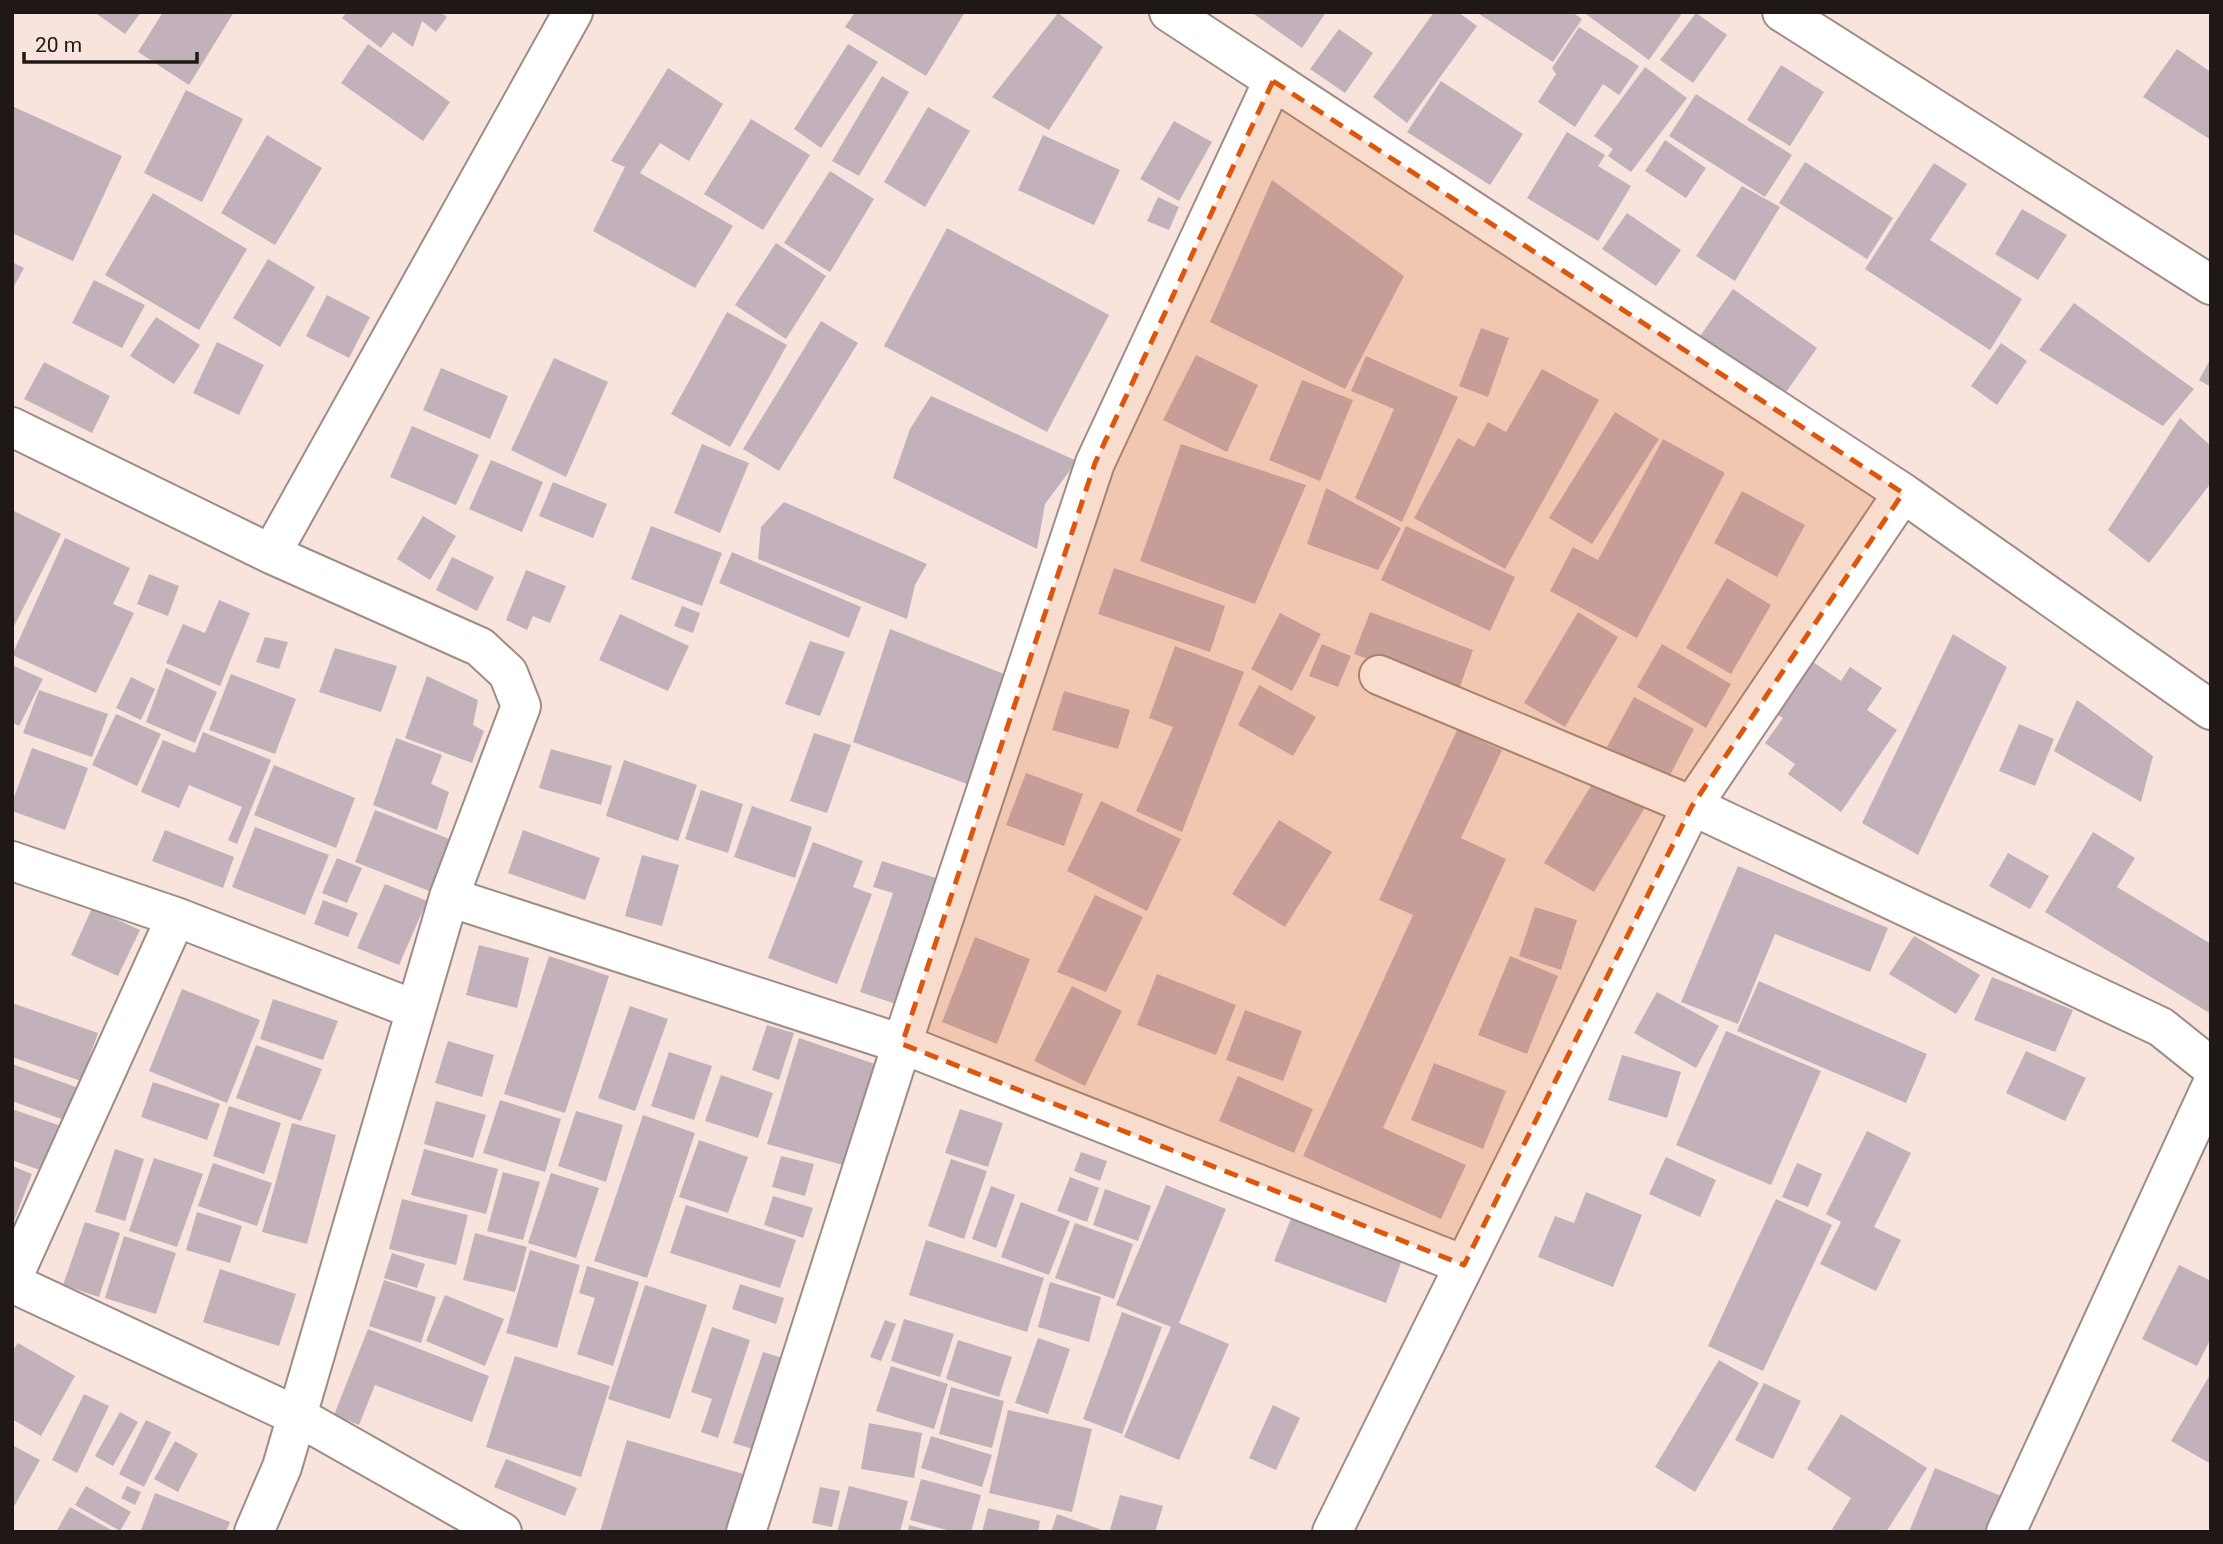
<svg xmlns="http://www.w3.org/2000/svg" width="2223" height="1544" viewBox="0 0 2223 1544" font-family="Roboto,sans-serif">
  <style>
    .building { fill: #c2b1bb }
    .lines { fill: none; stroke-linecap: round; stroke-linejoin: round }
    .street-casing { stroke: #9e8c85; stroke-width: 42 }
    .street { stroke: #fff; stroke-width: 38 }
    .marked { fill: #de560c; fill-opacity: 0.2; stroke: #de560c; stroke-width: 5; stroke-dasharray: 14 9; stroke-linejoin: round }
  </style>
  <rect width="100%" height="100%" fill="#f8e4dd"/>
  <path class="building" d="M94 12H141L125 34Z
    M163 12H234L189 85 138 52Z
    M347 12H440L447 17 436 32 422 21 413 47 393 32 381 48 342 18Z
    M855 12H965L926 76 845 27Z
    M1251 12H1326L1302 48Z
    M1434 12H1458L1477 26 1407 123 1373 97Z
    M1476 12H1572L1582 19 1553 62Z
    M1583 12H1683L1649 60Z
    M1058 13 1103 47 1049 130 992 97Z
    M1696 13 1727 35 1693 83 1660 60Z
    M1579 27 1639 66 1619 95 1603 84 1575 127 1538 102 1556 74 1552 68Z
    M1339 29 1373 53 1345 93 1310 69Z
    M368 44 450 102 423 141 341 83Z
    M848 44 878 62 821 148 794 129Z
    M2177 49 2211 72V140L2143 97Z
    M1781 65 1824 92 1790 146 1747 120Z
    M1645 67 1687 98 1631 172 1608 156 1613 149 1594 136Z
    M668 68 723 104 689 161 660 143 640 173 733 226 695 288 593 231 625 167 611 161Z
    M882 76 909 92 859 176 832 161Z
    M1441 81 1523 134 1490 185 1407 132Z
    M186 90 243 119 202 202 144 173Z
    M1696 94 1792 155 1765 197 1669 136Z
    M12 106 122 156 73 261 12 233Z
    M928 107 970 131 925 207 884 182Z
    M751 119 810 155 763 230 704 194Z
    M1174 121 1212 142 1179 201 1140 179Z
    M1567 132 1605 155 1598 166 1631 186 1598 241 1527 198Z
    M267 135 322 168 275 245 221 213Z
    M1043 135 1120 170 1094 225 1018 190Z
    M1665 140 1706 168 1686 198 1645 171Z
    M1805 162 1893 218 1867 259 1779 203Z
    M1934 163 1967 184 1930 240 2022 299 1990 350 1865 269Z
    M830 171 874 199 830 272 784 243Z
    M1272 180 1404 276 1345 389 1210 322Z
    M1742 186 1780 207 1735 281 1696 256Z
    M153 193 247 249 199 330 105 275Z
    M1158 197 1179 207 1169 230 1147 221Z
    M2022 209 2067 235 2038 280 1995 254Z
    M1627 213 1681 250 1656 286 1602 249Z
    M947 228 1109 315 1047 432 884 346Z
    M776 243 826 276 786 339 735 305Z
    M268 259 315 287 280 347 233 318Z
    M12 262 24 268 12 290Z
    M94 280 145 305 122 348 72 323Z
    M1733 289 1817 348 1782 398 1698 339Z
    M327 295 370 317 349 358 306 336Z
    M2074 303 2194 389 2163 426 2039 350Z
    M727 312 787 345 730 447 671 414Z
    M156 317 200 345 174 384 130 356Z
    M821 321 858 343 779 471 743 449Z
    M1481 328 1509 338 1488 397 1459 386Z
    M217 342 264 365 239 415 193 393Z
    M2001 343 2027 361 1997 405 1971 386Z
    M1196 355 1258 385 1227 452 1163 420Z
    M1366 356 1458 397 1402 522 1355 498 1394 409 1351 391Z
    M554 358 608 382 566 477 511 450Z
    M2211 358V387L2199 380Z
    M44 362 110 396 92 433 24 399Z
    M441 368 508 396 490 439 423 410Z
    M1542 369 1599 400 1505 569 1414 518 1458 438 1474 447 1488 422 1506 432Z
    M1302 380 1353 400 1320 481 1269 460Z
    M931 396 1077 461 1045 504 1037 549 893 478 910 429Z
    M1615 412 1659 439 1592 544 1549 518Z
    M2180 418 2211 446V483L2149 563 2108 530Z
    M412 426 479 455 456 505 390 477Z
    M1663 439 1725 473 1637 638 1550 591 1573 547 1598 560Z
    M702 444 749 463 720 533 674 513Z
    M1181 444 1306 485 1255 604 1140 561Z
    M491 460 543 482 522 532 469 509Z
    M553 482 607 504 593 538 539 516Z
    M1326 488 1401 528 1378 570 1307 544Z
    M1742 491 1805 525 1777 577 1714 543Z
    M784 502 927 564 915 585 907 619 758 559 761 527Z
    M12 510 61 534 12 630Z
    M423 516 456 536 430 580 397 559Z
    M651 526 722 553 702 606 631 579Z
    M1406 526 1515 577 1490 631 1381 580Z
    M65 538 130 568 113 604 134 613 96 693 12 655Z
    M732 552 861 607 849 638 719 583Z
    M452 557 494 577 477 611 436 590Z
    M1114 568 1225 606 1210 652 1098 614Z
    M526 570 566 586 550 623 533 616 527 630 506 620Z
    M149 574 179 586 168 616 137 604Z
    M1727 578 1771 605 1731 674 1686 648Z
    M219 600 250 613 220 686 166 663 183 624 205 633Z
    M682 606 700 613 693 633 674 626Z
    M1370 612 1473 650 1458 692 1354 654Z
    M1578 612 1618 637 1565 727 1524 703Z
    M1280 613 1321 634 1292 691 1251 669Z
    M620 614 689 646 668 691 599 660Z
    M890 629 1004 674 970 785 853 742Z
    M1953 634 2007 667 1918 855 1862 823Z
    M265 637 288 642 279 669 256 662Z
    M810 641 845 652 820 716 785 704Z
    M1322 644 1351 656 1338 687 1309 676Z
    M1662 644 1731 684 1706 728 1637 687Z
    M1175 646 1244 672 1182 832 1136 811 1173 727 1149 718Z
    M335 648 397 666 381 712 319 692Z
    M1813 662 1841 681 1850 667 1882 688 1867 710 1897 730 1841 812 1788 774 1795 764 1765 743 1783 718 1777 715Z
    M12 665 43 679 19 726 12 722Z
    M166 668 217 692 195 743 146 722Z
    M231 674 296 699 275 754 209 730Z
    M427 676 478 700 473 725 484 731 472 763 405 738Z
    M131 677 155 689 141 720 116 708Z
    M1259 685 1316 717 1293 756 1238 725Z
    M39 690 108 714 92 757 23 733Z
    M1064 691 1130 710 1118 749 1052 730Z
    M1634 697 1694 729 1668 779 1607 747Z
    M2077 700 2153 756 2141 802 2054 751Z
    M116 714 161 734 137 786 92 765Z
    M2019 724 2054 739 2035 786 1999 771Z
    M1457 730 1502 750 1461 838 1506 859 1383 1128 1466 1165 1441 1219 1303 1156 1413 915 1379 900Z
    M203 732 271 760 237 844 228 840 242 807 189 785 179 808 141 792 163 740 195 753Z
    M814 733 851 745 827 813 790 801Z
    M396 738 442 755 431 784 449 792 437 830 373 805Z
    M32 748 88 768 65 830 12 811V803Z
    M551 749 612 766 601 805 539 788Z
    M624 760 697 785 678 841 606 816Z
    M274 765 355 798 336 848 254 815Z
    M1026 773 1083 794 1064 846 1006 825Z
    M1597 776 1646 806 1594 892 1544 863Z
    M701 790 743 804 728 853 685 839Z
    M1101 801 1181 839 1147 911 1067 871Z
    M752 806 812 827 795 878 734 857Z
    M375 810 452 840 432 892 355 862Z
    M1279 820 1332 852 1285 927 1232 894Z
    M255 827 329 855 305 915 232 887Z
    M165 830 234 857 223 888 152 861Z
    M523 830 600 858 585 900 508 873Z
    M2093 832 2135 858 2117 887 2211 944V1014L2045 912Z
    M813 842 863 861 853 887 872 894 837 984 768 958Z
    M2008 853 2049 876 2030 909 1989 886Z
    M642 855 679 865 662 926 625 916Z
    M337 858 362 868 347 903 322 893Z
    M882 861 936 878 896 1004 860 992 893 893 873 887Z
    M1738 866 1888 928 1870 972 1775 934 1738 1024 1681 1002Z
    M385 884 427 901 399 965 357 948Z
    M1095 895 1143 917 1106 992 1057 972Z
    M323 900 358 913 348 937 314 924Z
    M1535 907 1577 920 1561 970 1519 956Z
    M92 908 140 930 118 976 71 955Z
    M1914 936 1980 975 1956 1014 1889 974Z
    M975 937 1030 959 997 1044 942 1022Z
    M479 945 529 958 517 1008 466 995Z
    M549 956 609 976 565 1113 504 1094Z
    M1510 956 1558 976 1527 1054 1478 1035Z
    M1157 974 1236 1005 1216 1055 1137 1025Z
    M1992 977 2073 1010 2055 1052 1974 1020Z
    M1759 981 1927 1054 1906 1103 1737 1031Z
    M1072 986 1122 1011 1085 1086 1034 1061Z
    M182 989 260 1020 227 1103 149 1071Z
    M1657 992 1719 1026 1696 1068 1634 1033Z
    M273 999 338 1021 323 1060 260 1039Z
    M12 1003 98 1033 81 1081 12 1057Z
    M630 1006 668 1019 635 1111 598 1098Z
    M1245 1010 1302 1031 1283 1081 1226 1060Z
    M767 1025 794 1033 779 1080 752 1070Z
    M1726 1031 1821 1071 1771 1185 1676 1145Z
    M799 1038 875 1064 850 1167 767 1144Z
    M448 1041 494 1055 482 1097 435 1083Z
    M256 1045 322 1069 301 1121 236 1098Z
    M2026 1051 2086 1078 2065 1121 2006 1093Z
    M669 1052 712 1066 694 1120 651 1106Z
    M1622 1055 1681 1072 1667 1118 1608 1100Z
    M1434 1063 1506 1091 1483 1149 1411 1120Z
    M12 1064 76 1087 64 1120 12 1101Z
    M721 1075 773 1093 758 1138 705 1121Z
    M1238 1076 1313 1109 1294 1153 1219 1121Z
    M153 1082 220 1104 207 1140 141 1117Z
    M500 1100 561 1119 545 1172 483 1153Z
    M436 1101 486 1115 473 1158 424 1144Z
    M229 1106 281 1123 264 1174 213 1156Z
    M12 1109 61 1126 45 1172 12 1160Z
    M960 1109 1003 1123 988 1167 945 1153Z
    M576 1111 623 1125 606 1182 558 1166Z
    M643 1115 695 1133 647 1278 594 1261Z
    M292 1123 336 1135 307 1244 262 1232Z
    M1867 1131 1911 1153 1874 1227 1901 1240 1876 1291 1820 1264 1841 1222 1826 1214Z
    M699 1140 748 1157 728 1213 679 1197Z
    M115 1149 144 1159 125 1221 95 1212Z
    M424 1149 498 1169 486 1214 411 1195Z
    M1081 1152 1107 1161 1100 1181 1074 1171Z
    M781 1156 814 1164 805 1196 772 1187Z
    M1666 1157 1716 1180 1700 1217 1649 1194Z
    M154 1158 203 1174 177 1247 129 1231Z
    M951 1159 987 1171 964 1239 928 1226Z
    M213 1163 272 1183 257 1226 198 1206Z
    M1797 1163 1822 1174 1808 1207 1782 1197Z
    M12 1166 32 1174 12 1226Z
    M503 1172 540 1182 523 1240 487 1231Z
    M551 1173 599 1188 576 1258 528 1243Z
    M1070 1177 1099 1188 1087 1222 1057 1211Z
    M1166 1185 1226 1209 1179 1323 1229 1344 1179 1460 1124 1437 1171 1327 1116 1305Z
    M991 1186 1015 1195 996 1248 972 1239Z
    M1105 1189 1151 1206 1138 1241 1093 1225Z
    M1586 1192 1642 1215 1613 1287 1538 1257 1555 1216 1574 1223Z
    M773 1196 813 1208 803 1238 764 1225Z
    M402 1199 468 1215 456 1265 389 1249Z
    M1776 1199 1832 1225 1763 1371 1708 1346Z
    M1021 1202 1070 1221 1049 1275 1001 1257Z
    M686 1205 796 1240 780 1288 670 1253Z
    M1294 1211 1405 1252 1386 1303 1274 1261Z
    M197 1212 242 1226 230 1263 186 1250Z
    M85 1222 120 1233 99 1297 63 1285Z
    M1075 1223 1133 1244 1114 1299 1055 1278Z
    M475 1233 527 1247 515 1292 463 1280Z
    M124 1236 176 1253 156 1314 105 1298Z
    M926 1240 1044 1278 1027 1332 909 1295Z
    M530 1250 580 1265 557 1348 506 1333Z
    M392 1253 425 1264 417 1288 384 1278Z
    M2179 1265 2211 1281V1338L2197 1366 2142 1339Z
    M587 1266 639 1282 613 1366 577 1354 595 1298 579 1293Z
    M220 1269 296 1294 279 1346 203 1322Z
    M384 1280 436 1297 421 1343 369 1326Z
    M1050 1282 1101 1297 1089 1342 1038 1327Z
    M740 1284 784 1298 776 1324 732 1309Z
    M645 1285 707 1305 670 1419 608 1399Z
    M445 1295 504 1319 485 1366 426 1341Z
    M1122 1312 1162 1327 1122 1434 1083 1419Z
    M904 1319 954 1334 940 1377 891 1361Z
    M885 1320 896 1324 881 1361 870 1357Z
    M712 1327 750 1340 718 1438 701 1432 712 1399 691 1392Z
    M368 1329 489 1376 472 1422 375 1385 359 1425 334 1415Z
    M1038 1338 1070 1349 1048 1414 1015 1403Z
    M958 1340 1012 1357 999 1397 946 1379Z
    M18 1343 75 1376 41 1436 12 1419V1352Z
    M763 1352 789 1360 759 1451 733 1443Z
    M515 1356 610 1386 581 1477 486 1447Z
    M1719 1360 1759 1383 1695 1492 1655 1467Z
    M891 1366 948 1384 934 1429 876 1411Z
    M2211 1373V1464L2171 1441Z
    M1764 1383 1801 1401 1773 1459 1735 1440Z
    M951 1387 1004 1401 992 1448 939 1434Z
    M84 1394 109 1406 77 1473 52 1460Z
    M1273 1405 1300 1418 1276 1470 1249 1458Z
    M1008 1410 1092 1429 1072 1512 989 1493Z
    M120 1412 138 1422 113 1466 95 1456Z
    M1841 1414 1927 1468 1886 1532 1831 1531 1851 1498 1807 1469Z
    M146 1420 171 1432 144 1487 119 1474Z
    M869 1423 922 1433 914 1478 861 1469Z
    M931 1436 992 1455 982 1487 921 1468Z
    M627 1440 750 1476 734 1532H600Z
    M175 1441 198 1454 178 1492 154 1479Z
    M12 1445 40 1460 12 1510Z
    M506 1459 577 1488 565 1516 494 1487Z
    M1935 1468 2001 1496 1986 1532H1909Z
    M921 1479 981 1495 971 1532H954L910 1520Z
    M86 1486 131 1512 120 1531 75 1505Z
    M127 1486 141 1492 135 1505 121 1498Z
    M849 1486 908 1501 900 1532H837Z
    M820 1487 840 1491 832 1527 812 1523Z
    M155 1493 230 1522 226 1532H146L141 1530Z
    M1120 1495 1163 1506 1155 1532 1110 1530Z
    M70 1507 115 1532H56Z
    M988 1508 1040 1521 1038 1532H982Z
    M1057 1514 1105 1531V1532H1051Z
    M909 1525 932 1531V1532H908Z"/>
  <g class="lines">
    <g class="street-casing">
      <path id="street" d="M1169 12 1903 493 2211 710
        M1782 12 2211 285
        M12 427 271 554 480 647 508 673 521 706 449 897 282 1467 254 1532
        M271 554 573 12
        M1379 675 1695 807 2161 1027 2211 1067
        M12 861 176 917 416 1010
        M449 897 902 1044 1464 1265
        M12 1279 176 917
        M12 1283 297 1416 502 1532
        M746 1532 902 1044 1095 463 1273 81
        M1332 1532 1692 806 1903 493
        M2006 1532 2211 1087"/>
    </g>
    <use href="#street" class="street"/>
  </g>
  <path class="marked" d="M1273 81 1903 493 1692 806 1464 1265 902 1044 1095 463Z"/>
  <rect width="2223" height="1544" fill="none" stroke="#1f1816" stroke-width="28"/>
  <path d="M24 52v10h173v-10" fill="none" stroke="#1f1816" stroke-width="3.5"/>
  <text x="35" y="52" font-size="21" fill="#1f1816" stroke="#f8e4dd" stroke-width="5" paint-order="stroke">20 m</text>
</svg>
